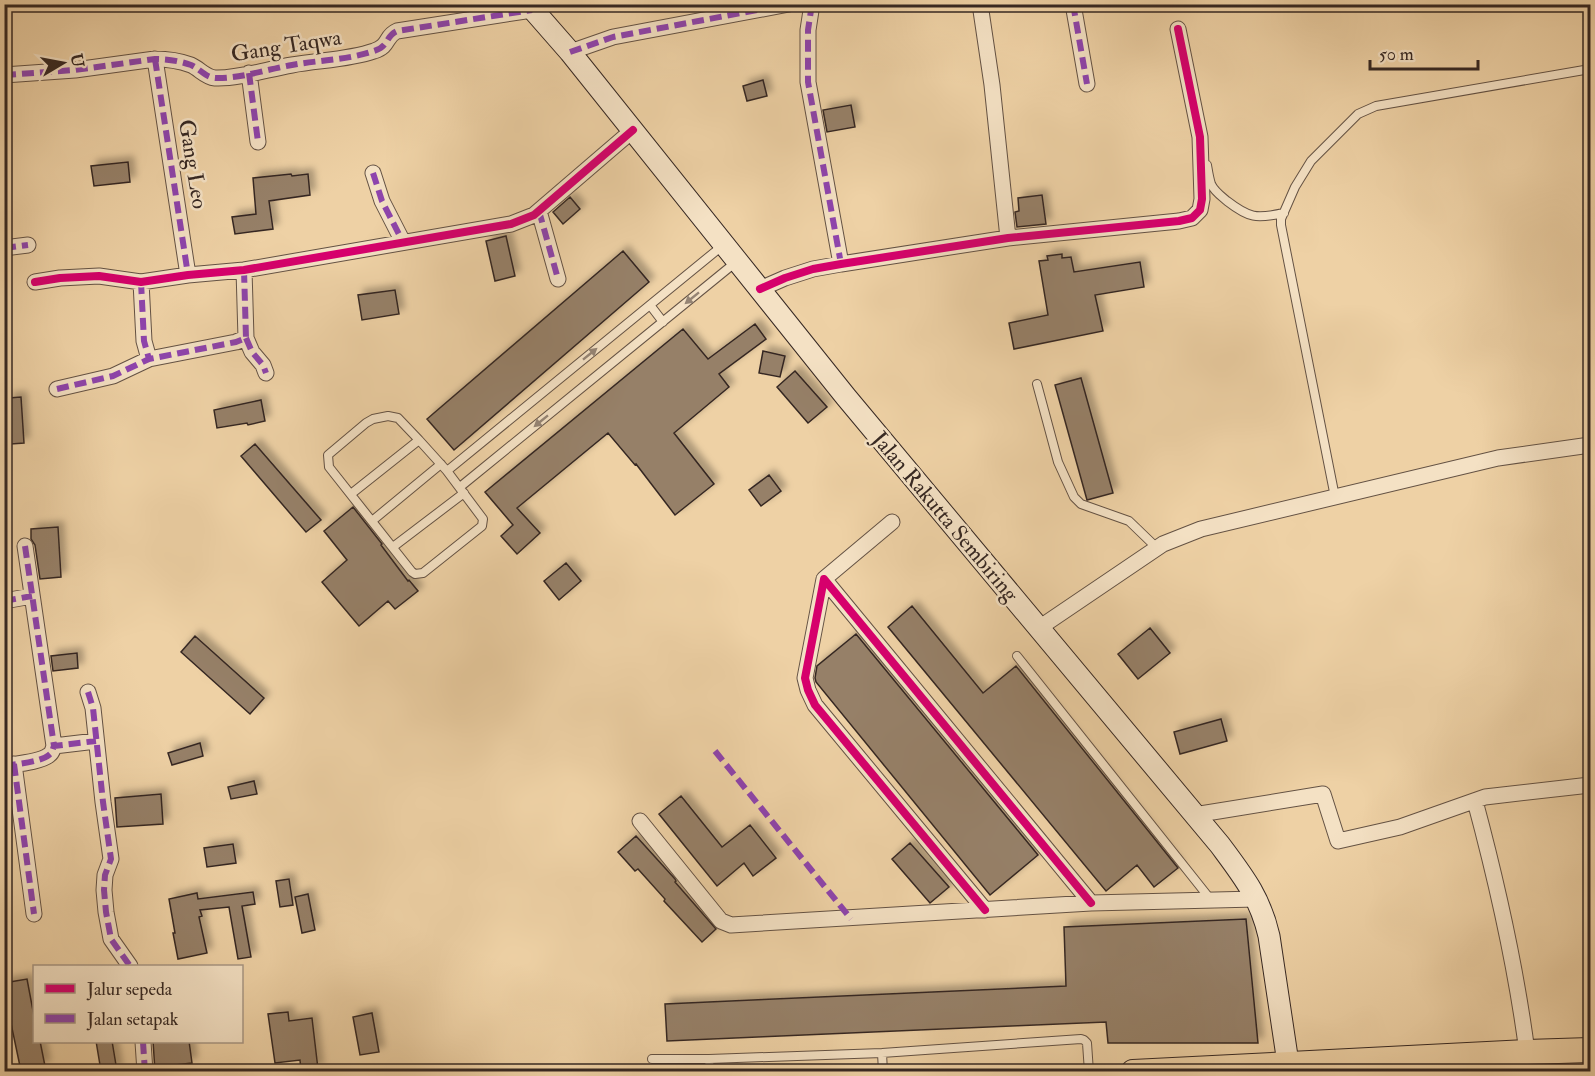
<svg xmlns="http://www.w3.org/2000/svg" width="1595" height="1076" viewBox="0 0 1595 1076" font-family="'IM FELL Double Pica',serif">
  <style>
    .building { fill: #968067; stroke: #362823; stroke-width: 1.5; filter: url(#shadow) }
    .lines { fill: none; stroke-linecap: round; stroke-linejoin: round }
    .service-casing { stroke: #645244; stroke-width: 10 }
    .minor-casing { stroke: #645244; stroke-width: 17 }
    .secondary-casing { stroke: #362823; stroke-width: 23 }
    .trunk-casing { stroke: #362823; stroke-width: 26 }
    .service { stroke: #f4e1c4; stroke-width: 8 }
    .minor { stroke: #f4e1c4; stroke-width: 15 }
    .secondary { stroke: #f4e1c4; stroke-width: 21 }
    .trunk { stroke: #eed1a5; stroke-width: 24 }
    .quiet { stroke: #8e44ad; stroke-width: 6; stroke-dasharray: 12 6; stroke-linecap: butt }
    .cycleway-casing { stroke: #f4e1c4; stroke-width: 11 }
    .cycleway { stroke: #d6006c; stroke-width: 8 }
    .oneway { fill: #958474 }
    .labels { text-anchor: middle; stroke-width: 5; stroke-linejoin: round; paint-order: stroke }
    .street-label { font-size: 22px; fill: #362823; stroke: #f4e1c4 }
  </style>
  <defs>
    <filter id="shadow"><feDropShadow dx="5.5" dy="-5.5" stdDeviation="3" flood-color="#0004"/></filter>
  </defs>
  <rect width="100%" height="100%" fill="#eed1a5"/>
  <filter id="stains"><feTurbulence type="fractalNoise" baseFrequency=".00333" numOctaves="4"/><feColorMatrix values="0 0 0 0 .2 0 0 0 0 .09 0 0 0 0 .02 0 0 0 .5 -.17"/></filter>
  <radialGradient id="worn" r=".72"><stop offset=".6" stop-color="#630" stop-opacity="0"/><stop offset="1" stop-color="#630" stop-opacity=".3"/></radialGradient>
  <path class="building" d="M763 80 767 96 747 101 743 86Z
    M851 105 855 127 827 132 823 110Z
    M128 162 130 182 94 186 91 166Z
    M291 174 292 176 308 174 310 195 269 201 273 229 235 234 232 217 256 214 253 178Z
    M1042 195 1046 224 1017 227 1015 212 1019 211 1018 198Z
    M570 197 580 209 563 224 553 212Z
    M506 236 515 276 495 281 486 241Z
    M623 251 649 282 454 450 427 419Z
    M1062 254V258L1071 257 1074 272 1140 262 1144 287 1095 295 1103 331 1014 349 1009 323 1048 315 1039 261 1048 260 1047 256Z
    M395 290 399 314 362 320 358 295Z
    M755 324 766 339 719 374 729 387 674 433 714 484 675 515 636 464 635 465 608 433 517 508 540 533 517 554 501 536 513 525 485 492 683 329 708 359Z
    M763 351 785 356 780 377 759 373Z
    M795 371 827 407 808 423 777 387Z
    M1081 378 1113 493 1087 500 1055 385Z
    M21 397 24 443 11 444 8 398Z
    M261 400 265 421 248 425 247 423 217 428 214 410Z
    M255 444 321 520 306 532 241 456Z
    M769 475 781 491 761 506 749 490Z
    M353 507 382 544 381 545 408 581 409 580 418 591 395 609 388 601 359 626 322 582 347 560 324 531Z
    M58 527 61 577 40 579 35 545 31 539V529Z
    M566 563 581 581 559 600 544 581Z
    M912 606 983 693 1016 666 1178 868 1154 887 1137 865 1106 891 888 627Z
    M1150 628 1170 653 1138 679 1118 654Z
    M856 634 1038 855 990 895 816 682 815 678 817 666Z
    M195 636 264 698 250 714 181 652Z
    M77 653 78 668 53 671 51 656Z
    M1221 719 1227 741 1180 754 1174 732Z
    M200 743 203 756 172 765 168 753Z
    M254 781 257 794 231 799 228 787Z
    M161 794 163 824 117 827 115 798Z
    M681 796 722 847 750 825 776 858 753 876 744 863 717 886 659 814Z
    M636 836 675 879 676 881 675 882 716 929 702 942 664 901 665 899 638 869 635 871 618 852Z
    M910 843 949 887 930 903 892 859Z
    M233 844 236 863 207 867 204 848Z
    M289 879 293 905 280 907 276 881Z
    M253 892 255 904 242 906 251 957 238 959 229 907 200 910 202 916 199 917 207 953 178 959 173 933H175L169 899 197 893 198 899Z
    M308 894 315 930 302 933 295 897Z
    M1246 919 1258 1043H1108L1106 1022 667 1041 665 1004 1066 986 1064 927Z
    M27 979 34 1016V1041H40L45 1066 21 1071 4 990V983Z
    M288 1012 289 1021 312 1018 318 1069 301 1071 300 1060 275 1063 268 1014Z
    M372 1013 379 1052 360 1055 353 1017Z
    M96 1041H112L117 1071H101Z
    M153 1041H189L192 1063 176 1065 177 1068 155 1071Z"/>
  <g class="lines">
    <g class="service-casing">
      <path id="service" d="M1207 165C1208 171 1209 178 1211 184 1214 191 1221 196 1227 201 1249 218 1256 219 1284 213
        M650 305 663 322
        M1037 384 1058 462 1074 497 1081 504 1129 521 1157 548
        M388 416 398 418 419 440 447 471 483 519 482 526 423 573 415 574 412 572 329 467 328 455 366 423 373 419Z
        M447 471 722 246
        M460 487 736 262
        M351 494 419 440
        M1335 497 1281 225V219L1295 187 1311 161 1358 114 1376 106 1590 69
        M372 521 441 464
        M393 547 464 493
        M1017 656 1211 900
        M882 1053 883 1072
        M652 1059H709
        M710 1072 709 1059 882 1053 1081 1039 1084 1040 1087 1043 1089 1072"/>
    </g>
    <g class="minor-casing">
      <path id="minor" d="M812 4 808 30V82L841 264
        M980 4 992 85 1008 238
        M1073 4 1087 84
        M570 52 613 37 789 4
        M155 59 188 275
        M249 73 258 142
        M4 75 75 70 155 59C167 59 180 61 191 65 200 69 205 77 215 78 239 79 268 69 292 65 319 60 348 60 374 51 390 46 385 36 397 31L532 10
        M373 173 382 201 403 242
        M539 211 558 279
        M4 248 28 245
        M35 282 60 278 99 276 141 282 188 275 244 270 511 224 534 215 633 130
        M141 282 144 341 149 359
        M760 289 785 278 813 269 841 264 1008 238 1179 221 1192 218 1200 210 1202 199 1200 137 1178 29
        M246 338 252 352 263 365 266 373
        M57 389 113 376 149 359 236 342 246 338 244 270
        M25 546 54 746
        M824 579 892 522
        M4 601 32 596
        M1039 628 1163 544 1201 529 1498 458 1590 445
        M88 692 93 708 103 802 111 859 105 875 104 890 106 912 111 939 130 966
        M14 764 34 914
        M4 766C16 764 41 762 49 755 53 752 52 751 54 746L96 741
        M1475 801C1497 883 1516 967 1527 1052
        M1194 815 1323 794 1338 841 1400 827 1485 797 1590 785
        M640 821 721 921 731 925 1091 903 1256 899
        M985 910 815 705 808 690 805 678 824 579 1091 903
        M143 1042 145 1072"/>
    </g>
    <g class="secondary-casing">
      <path id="secondary" d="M528 4 570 52 846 397 1220 845C1243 876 1260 897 1269 936L1288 1063"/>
    </g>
    <g class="trunk-casing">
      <path id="trunk" d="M1133 1072 1527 1052 1590 1050"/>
    </g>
    <use href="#service" class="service"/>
    <use href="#minor" class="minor"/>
    <use href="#secondary" class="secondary"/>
    <use href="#trunk" class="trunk"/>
    <path class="quiet" d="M812 4 808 30V82L841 264
      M1073 4 1087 84
      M570 52 613 37 789 4
      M155 59 188 275 184 276
      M249 73 258 142
      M4 75 75 70 155 59C167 59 180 61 191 65 200 69 205 77 215 78 239 79 268 69 292 65 319 60 348 60 374 51 390 46 385 36 397 31L532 10
      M373 173 382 201 403 242
      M539 211 558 279
      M4 248 28 245
      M141 282 144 341 149 359
      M246 338 252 352 263 365 266 373
      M57 389 113 376 149 359 236 342 246 338 244 270
      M25 546 54 746
      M4 601 32 596
      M88 692 93 708 103 802 111 859 105 875 104 890 106 912 111 939 130 966
      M715 751 851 919
      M14 764 34 914
      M4 766C16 764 41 762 49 755 53 752 52 751 54 746L96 741
      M143 1042 145 1072"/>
    <g class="cycleway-casing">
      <path id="cycleway" d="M35 282 60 278 99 276 141 282 188 275 244 270 511 224 534 215 633 130
        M760 289 785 278 813 269 841 264 1008 238 1179 221 1192 218 1200 210 1202 199 1200 137 1178 29
        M985 910 815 705 808 690 805 678 824 579 1091 903"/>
    </g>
    <use href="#cycleway" class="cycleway"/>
  </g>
  <defs><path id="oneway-solid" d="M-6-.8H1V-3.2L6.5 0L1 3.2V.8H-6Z" transform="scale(1.5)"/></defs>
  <g class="oneway">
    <use href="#oneway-solid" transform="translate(692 298) rotate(141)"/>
    <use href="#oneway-solid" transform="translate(590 354) rotate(-39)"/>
    <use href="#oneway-solid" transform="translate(541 421) rotate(141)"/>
  </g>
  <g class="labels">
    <g class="street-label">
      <text transform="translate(286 45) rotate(-9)" y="8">Gang Taqwa</text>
      <text transform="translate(194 164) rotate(81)" y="8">Gang Leo</text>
      <text transform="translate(946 516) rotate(50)" y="8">Jalan Rakutta Sembiring</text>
    </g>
  </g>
  <rect width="1595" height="1076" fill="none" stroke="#eed1a5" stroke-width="24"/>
  <rect x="6" y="6" width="1583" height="1064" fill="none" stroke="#362823" stroke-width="3"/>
  <rect x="12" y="12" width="1571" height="1052" fill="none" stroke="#362823" stroke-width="1.5"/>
  <rect x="33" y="965" width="210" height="78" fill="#f4e1c4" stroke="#a89784" stroke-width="1.5"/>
  <rect x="45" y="984" width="30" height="9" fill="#d6006c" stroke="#a89784" stroke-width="1.5"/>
  <text x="87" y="995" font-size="18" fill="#362823">Jalur sepeda</text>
  <rect x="45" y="1014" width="30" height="9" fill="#8e44ad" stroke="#a89784" stroke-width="1.5"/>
  <text x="87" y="1025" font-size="18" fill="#362823">Jalan setapak</text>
  <g transform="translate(63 63) rotate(80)" stroke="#f4e1c4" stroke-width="4.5" paint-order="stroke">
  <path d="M0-4.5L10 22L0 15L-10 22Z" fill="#362823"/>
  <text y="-9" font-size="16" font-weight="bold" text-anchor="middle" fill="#362823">U</text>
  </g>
  <path d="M1370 60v9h108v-9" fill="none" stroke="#362823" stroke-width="3"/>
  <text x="1379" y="60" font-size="18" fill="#362823" stroke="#f4e1c4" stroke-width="4.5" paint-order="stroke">50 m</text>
  <rect width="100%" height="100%" filter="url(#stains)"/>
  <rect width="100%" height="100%" fill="url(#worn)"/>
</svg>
